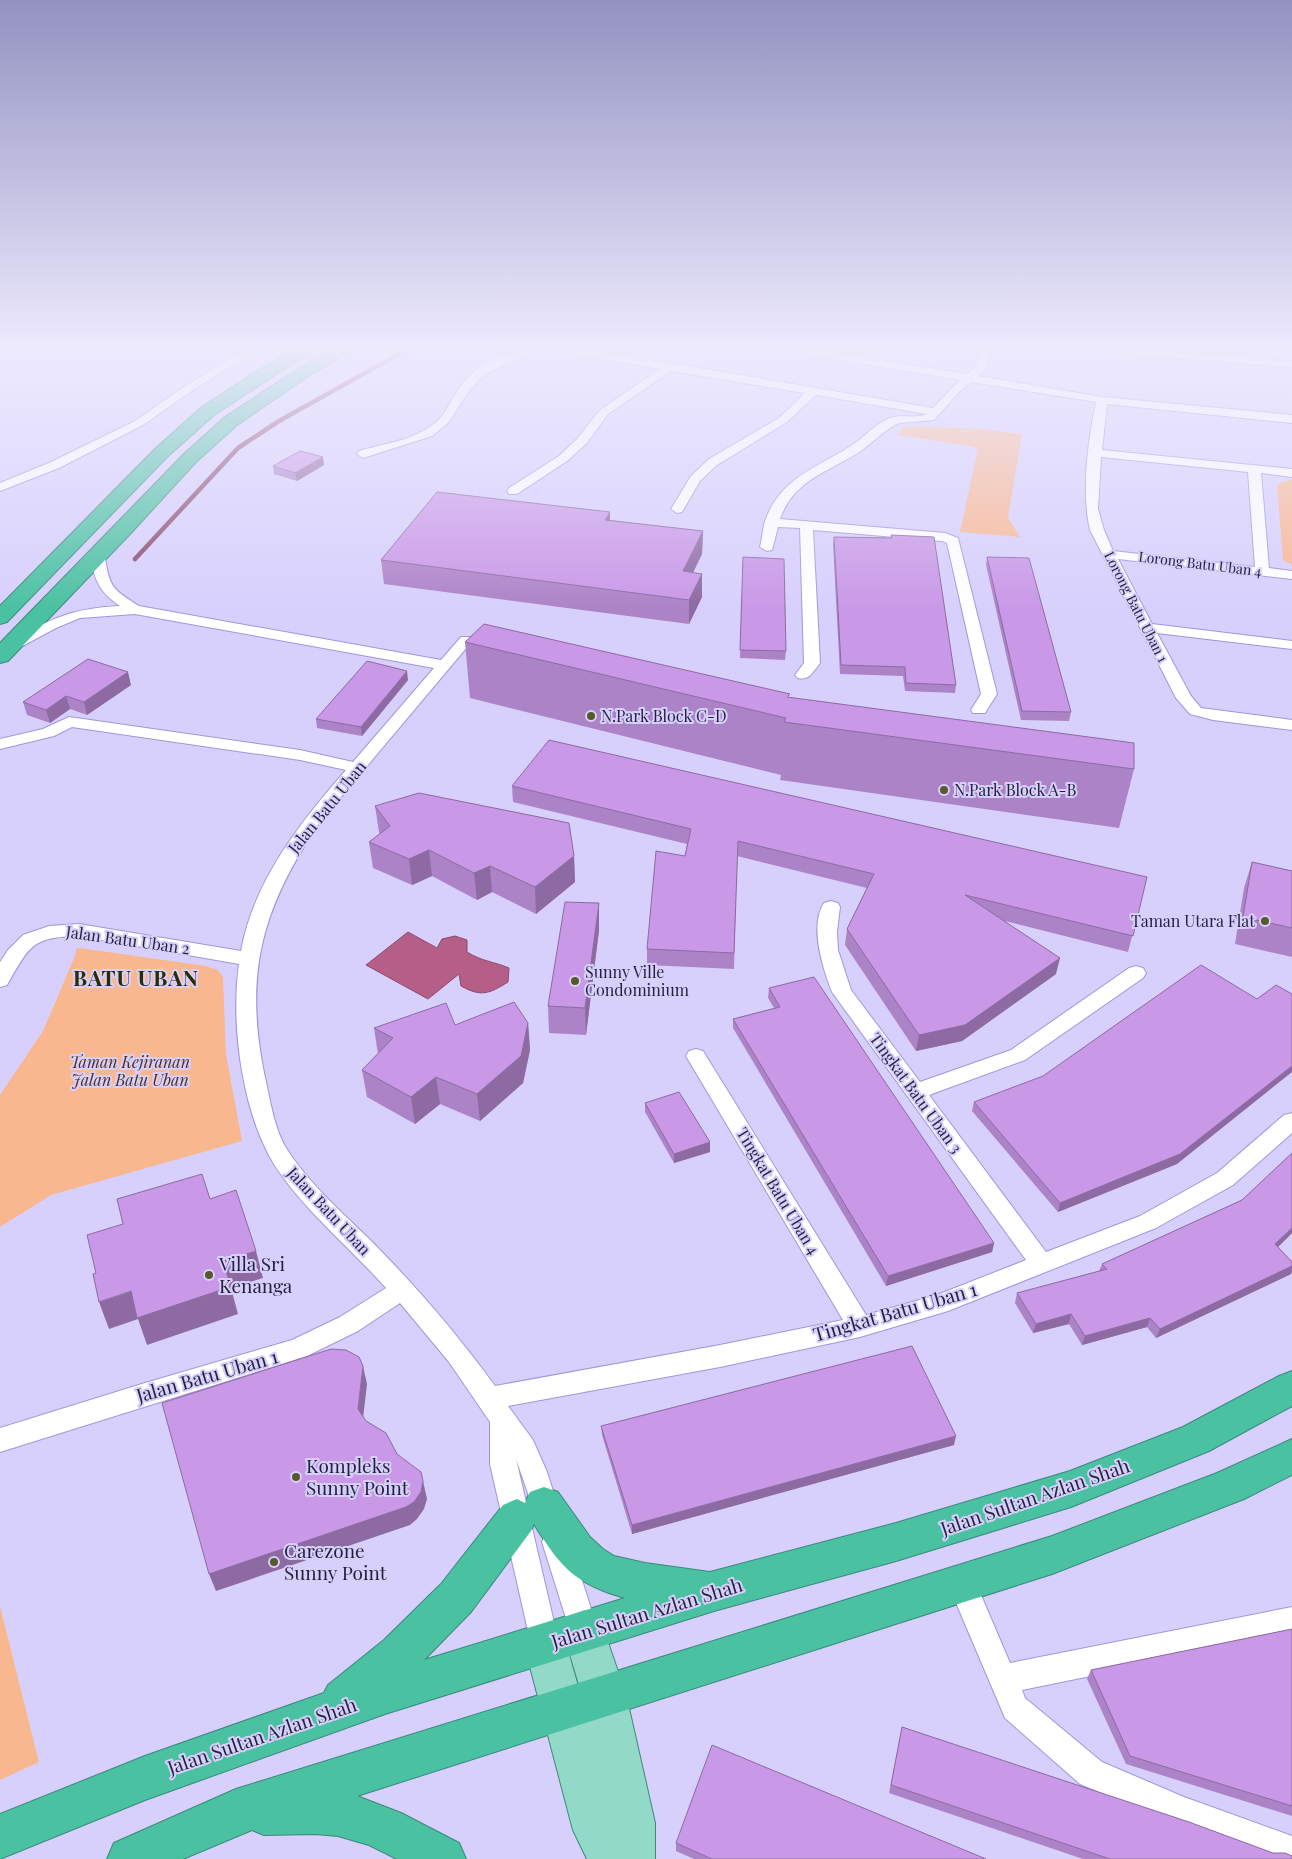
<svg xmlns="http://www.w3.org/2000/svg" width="1292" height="1859" viewBox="0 0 1292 1859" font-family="'Playfair Display',serif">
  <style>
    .green { fill: #f9b78f }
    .water { fill: #b55e87; stroke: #8a4b70 }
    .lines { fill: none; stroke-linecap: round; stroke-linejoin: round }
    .stream { stroke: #8a4b70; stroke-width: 4.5 }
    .street-casing { stroke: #a195db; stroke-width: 2 }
    .primary-casing { stroke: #3d887d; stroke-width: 2 }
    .highway-casing { stroke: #3d887d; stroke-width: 2 }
    .street { fill: #fff; fill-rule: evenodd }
    .primary { fill: #92dac7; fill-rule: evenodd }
    .highway { fill: #4ac1a1; fill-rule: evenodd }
    .wall { fill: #ad83c7 }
    .shaded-wall { fill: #8d6aa2 }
    .building { fill: #c998e7; stroke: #8d6aa2 }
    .poi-dot { fill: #575a28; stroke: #d7d0fd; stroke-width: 2 }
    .labels { text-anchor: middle; stroke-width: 4; stroke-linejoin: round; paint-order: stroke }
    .far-street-label { font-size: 14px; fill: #241f3a; stroke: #d7d0fd }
    .poi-label { font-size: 16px; fill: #241f3a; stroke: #d7d0fd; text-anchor: start }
    .street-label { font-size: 16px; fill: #241f3a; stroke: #d7d0fd }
    .park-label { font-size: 16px; font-style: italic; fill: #4f2d17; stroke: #d7d0fd }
    .near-poi-label { font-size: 19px; fill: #241f3a; stroke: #d7d0fd; text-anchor: start }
    .near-street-label { font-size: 19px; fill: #241f3a; stroke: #d7d0fd }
    .district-label { font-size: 21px; font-weight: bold; letter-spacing: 1px; fill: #2a2c02; stroke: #d7d0fd }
  </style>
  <rect width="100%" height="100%" fill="#d7d0fd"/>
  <path class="green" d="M905 426 979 429 1022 434 1008 518 1020 537 960 532 977 453 975 447 897 435Z
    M1292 479V565L1283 560 1277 484Z
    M80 948 206 966 218 970 223 977 226 1054 242 1141 51 1195 0 1227V1095L43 1031 75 956 76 949Z
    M0 1606 39 1762 0 1780Z"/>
  <path class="water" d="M408 932 437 948 442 939 455 936 467 940V952C481 961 495 962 509 968L508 982C489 994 481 997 461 986L459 974 428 999 366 965Z"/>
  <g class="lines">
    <path class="stream" d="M135 559 238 448 279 421 408 349"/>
    <g class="street-casing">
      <path id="street" d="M247 349H260L193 390 143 425 59 468 0 491V483L51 462 135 421 185 386Z
        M552 349 516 359 485 374 469 391 448 423 432 436 363 458 357 454 359 451C382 444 410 441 431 426 444 418 450 402 458 390 480 356 515 349 552 349Z
        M558 349H585L670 363 933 408 960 380 793 352 788 349H816L967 374 976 367 980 349H990L986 368 978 376 1102 397 1292 415V423L1107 404 1102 450 1292 469V477L1261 473 1269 568 1292 571V579L1118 559 1152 624 1292 641V649L1157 633 1191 696 1201 708 1292 720V730L1213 720 1190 714 1176 698 1090 530C1081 491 1088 441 1096 402L971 382 960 391 934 420 900 423 895 425C882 432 872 443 861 451 829 472 794 479 780 519L945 533 958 538 997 694 985 713H973L971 710 981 694 947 543 942 541 813 530 820 663C813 672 809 681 798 678L795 675 804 663 800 528 778 527 772 550 767 551 760 547C762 539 763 528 765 521 780 479 814 469 849 447 863 439 874 424 890 418 902 414 916 419 927 414L816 395 787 422 717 465 700 481 682 512 677 513 671 509 691 476 709 459 779 418 805 393 671 371 608 414 586 444 567 461 517 494H509L507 491 509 488 559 456 577 439 600 410 660 369 563 352ZM1101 457 1248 472 1255 567 1113 551 1104 530 1098 509Z
        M1091 349H1145L1292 361V367L1096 352Z
        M98 553 105 557C109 588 114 590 139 606L441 660 461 637H471L473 640 320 822C260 910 243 977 266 1082 271 1104 275 1132 288 1151 313 1189 349 1218 380 1250 422 1293 460 1338 495 1386L720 1345 843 1320 686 1056 689 1051 696 1049 703 1051 866 1315 937 1295 1026 1260 832 992C823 969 809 926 824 903L831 901 838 903 840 907 837 932 838 950 851 990 920 1082 1011 1050 1129 968 1136 966 1143 968 1146 973 1143 978 1025 1060 929 1095 1046 1252 1140 1216 1217 1173 1284 1115 1292 1113V1133L1233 1185 1156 1228 948 1311 860 1337 720 1367 508 1406 533 1440 547 1472 560 1513 556 1522 547 1526 538 1522 516 1459 559 1644 555 1654 545 1658 535 1654 531 1644 490 1464V1422L449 1362 400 1303 358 1331 307 1356 0 1452V1428L145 1383 292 1340 340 1317 386 1288C352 1250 312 1217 282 1176 243 1124 230 1027 239 964L79 936C31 937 30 946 7 985L0 987V962L8 950 23 935 49 926 79 924 241 951C254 880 300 823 346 770L300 760 72 727 54 736 0 749V739L43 729 69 717 300 750 353 762 434 668 135 614 80 618 56 628 17 649H7L5 646 7 643C48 620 71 608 120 606 100 593 94 580 91 557Z
        M556 1529 566 1533 570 1542 598 1631 594 1641 584 1645 574 1641 570 1631 542 1542 546 1533Z
        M962 1570 972 1574 1010 1663 1292 1607V1635L1022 1690 1025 1698 1102 1762 1184 1797 1292 1836V1859H1268L1183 1827 1080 1784 1005 1718 948 1584 952 1574Z"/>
    </g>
    <g class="primary-casing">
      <path id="primary" d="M584 1610 599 1616 626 1695 655 1823V1859H587L573 1830 524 1644 530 1629 545 1623 560 1629 566 1644 588 1721 582 1695 563 1631 569 1616Z"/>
    </g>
    <g class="highway-casing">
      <path id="highway" d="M295 349H315L214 415 167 457 7 622 0 624V606L155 449 202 407 254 373Z
        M333 349H354L310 375 237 425 196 462 130 534 8 661 0 663V643L184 454 225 417 298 369Z
        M1292 1371V1406L1209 1451 1071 1507 896 1561 714 1611 385 1714 145 1800 0 1859V1814L145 1756 324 1693 328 1685 384 1640 441 1584 503 1505 517 1499 525 1503 530 1492 544 1487 558 1492 590 1537 603 1549 614 1556 645 1563 710 1572 896 1523 1070 1471 1183 1427 1279 1376ZM534 1524C560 1567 575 1584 625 1598L424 1660 471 1612 531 1531Z
        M1292 1439V1475L1244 1499 1052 1574 357 1796 401 1813 459 1843 466 1859H397L369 1845 338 1836 315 1834 264 1835 252 1830 183 1859H107L114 1843 236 1789 1052 1536 1217 1473Z"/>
    </g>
    <use href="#street" class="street"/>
    <use href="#primary" class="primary"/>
    <use href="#highway" class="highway"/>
  </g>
  <path class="wall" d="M324 465 297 481 274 474 273 466Z
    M610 520 703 531 702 554 693 573 702 574V597L689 624 384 584 381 560Z
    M891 535 956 685 955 693 905 691 903 676 840 674 833 545 834 537 891 538Z
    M743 557 786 651 785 660 740 658Z
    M987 557 1071 712 1069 721 1021 720 986 565Z
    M465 642 789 698 1134 769 1119 828 780 780 781 775 470 698Z
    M408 680 362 736 317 728 316 719Z
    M131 685 87 715 70 709 50 723 27 715 23 702Z
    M512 786 1147 877 1128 952 1005 921 1056 974 962 1041 916 1051 845 945 847 929 867 888 737 856 734 969 647 965V949L685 856 687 844 513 802Z
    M375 806 574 856 575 882 536 914 492 892 477 900 432 876 412 885 373 868 369 842 380 834 379 832Z
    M1252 862 1292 871V957L1235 944 1244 888Z
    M599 930 586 1035 549 1033 548 1006Z
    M769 988 994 1243 992 1252 886 1286 733 1028V1019L774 1008 768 998Z
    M528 1023 530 1050 523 1083 480 1121 440 1104 415 1124 367 1097 362 1070 378 1054 374 1028Z
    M974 1102 1177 1164 1058 1212 972 1111Z
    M645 1103 710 1152 674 1163 645 1112Z
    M1292 1153V1233L1278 1247 1292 1262V1270L1291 1274 1156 1338 1147 1327 1082 1345 1069 1324 1033 1333 1015 1303 1017 1293 1099 1271 1102 1264 1242 1200Z
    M601 1426 954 1445 632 1534 602 1435Z
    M1292 1629V1816L1126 1764 1087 1679 1091 1670Z
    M902 1727 1273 1853 1292 1859H1083L889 1793Z
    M676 1843 986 1859H694L676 1851Z"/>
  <path class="shaded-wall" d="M323 457 324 465 297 481 295 473Z
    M610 512V535L605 520Z
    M703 531 702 554 682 595 683 571Z
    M702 574V597L689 624V600Z
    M407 671 408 680 362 736 361 727Z
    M128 672 131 685 87 715 84 702Z
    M66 696 70 709 50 723 46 710Z
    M429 850 432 876 412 885 409 859Z
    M574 856 575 882 536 914 535 887Z
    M490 866 492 892 477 900 474 873Z
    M599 903V930L586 1035 585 1008Z
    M1060 958 1056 974 962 1041 916 1051 919 1035Z
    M528 1023 530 1050 523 1083 480 1121 477 1094Z
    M1292 1066V1072L1177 1164 1058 1212 1060 1203Z
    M436 1077 440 1104 415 1124 411 1097Z
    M710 1142V1152L674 1163V1154Z
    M1292 1228V1233L1271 1254 1275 1244Z
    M994 1243 992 1252 886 1286 888 1276Z
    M256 1251 263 1278 231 1288 238 1314 147 1345 138 1319 109 1329 99 1302Z
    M1292 1266V1270L1291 1274 1156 1338 1160 1329Z
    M1071 1314 1069 1324 1033 1333 1036 1324Z
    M1150 1318 1147 1327 1082 1345 1085 1336Z
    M363 1366 367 1384 362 1427 358 1409Z
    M956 1436 954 1445 632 1534V1525Z
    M423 1481 427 1499 424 1509 417 1519 410 1525 216 1591 209 1574Z"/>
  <path class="building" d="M300 451 323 457 295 473 273 466Z
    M437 492 610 512 605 520 703 531 683 571 702 574 689 600 381 560Z
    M891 535 934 537 956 685 906 683 905 667 841 665 834 537 892 538Z
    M743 557 784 559 786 651 740 650Z
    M987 557 1029 558 1071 712 1022 711Z
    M484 624 790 694 787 697 1134 743V769L784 722 786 718 465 642Z
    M88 659 128 672 84 702 66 696 46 710 23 702Z
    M367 661 407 671 361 727 316 719Z
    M549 740 1147 877 1133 936 965 895 1060 958 965 1025 919 1035 847 929 874 874 738 841 734 953 647 949 656 851 685 856 691 829 512 786Z
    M419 793 569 823 574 856 535 887 490 866 474 873 429 850 409 859 369 842 390 826 375 806Z
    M1252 862 1292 871V928L1243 917Z
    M565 902 599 903 585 1008 548 1006Z
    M1201 965 1257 999 1276 985 1292 994V1066L1180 1154 1060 1203 974 1102 1043 1076Z
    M814 977 994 1243 888 1276 733 1019 780 1007 769 988Z
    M514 1002 528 1023 521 1056 477 1094 436 1077 411 1097 362 1070 393 1038 374 1028 446 1003 455 1025Z
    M679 1092 710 1142 674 1154 645 1103Z
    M1292 1153V1228L1275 1244 1292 1262V1266L1160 1329 1150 1318 1085 1336 1071 1314 1036 1324 1017 1293 1107 1269 1102 1264 1242 1200Z
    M202 1174 210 1199 236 1190 256 1251 224 1261 230 1287 137 1318 131 1291 99 1302 93 1274 96 1273 87 1235 123 1224 117 1199Z
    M912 1346 956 1436 632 1525 601 1426Z
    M331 1349 346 1350 359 1357 363 1366 358 1409 366 1421 386 1433 397 1454 421 1472 423 1481 421 1492 414 1502 406 1507 209 1574 162 1403Z
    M1292 1629V1806L1130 1756 1091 1670Z
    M902 1727 1189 1822 1273 1853H1285L1292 1856V1859H1110L891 1785Z
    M712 1745 986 1859H712L676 1843Z"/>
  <linearGradient id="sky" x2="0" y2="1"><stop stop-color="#9392c1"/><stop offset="0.57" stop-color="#edeafe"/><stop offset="1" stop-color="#edeafe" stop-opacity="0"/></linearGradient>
  <rect width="1292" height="610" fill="url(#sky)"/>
  <g class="poi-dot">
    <circle cx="591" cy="716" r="5"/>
    <circle cx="944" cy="790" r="5"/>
    <circle cx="1265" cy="921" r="5"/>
    <circle cx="575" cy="981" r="5"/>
    <circle cx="209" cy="1275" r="5"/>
    <circle cx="296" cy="1477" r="5"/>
    <circle cx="274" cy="1562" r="5"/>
  </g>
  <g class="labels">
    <g class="far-street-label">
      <text transform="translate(1200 564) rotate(7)" y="5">Lorong Batu Uban 4</text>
      <text transform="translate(1136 607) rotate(63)" y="5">Lorong Batu Uban 1</text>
    </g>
    <g class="poi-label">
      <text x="601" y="722">N.Park Block C-D</text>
      <text x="954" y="796">N.Park Block A-B</text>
      <text x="1255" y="927" text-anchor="end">Taman Utara Flat</text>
      <text x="585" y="978">Sunny Ville<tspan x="585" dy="18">Condominium</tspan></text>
    </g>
    <g class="street-label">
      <text transform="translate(327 807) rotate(-51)" y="6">Jalan Batu Uban</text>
      <text transform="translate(128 940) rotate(8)" y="6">Jalan Batu Uban 2</text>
      <text transform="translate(916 1093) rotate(54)" y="6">Tingkat Batu Uban 3</text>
      <text transform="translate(778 1191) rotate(59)" y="6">Tingkat Batu Uban 4</text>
      <text transform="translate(329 1211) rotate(47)" y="6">Jalan Batu Uban</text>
    </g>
    <g class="park-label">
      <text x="130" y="1068">Taman Kejiranan<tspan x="130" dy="18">Jalan Batu Uban</tspan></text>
    </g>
    <g class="near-poi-label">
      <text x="219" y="1271">Villa Sri<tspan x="219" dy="22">Kenanga</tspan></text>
      <text x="306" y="1473">Kompleks<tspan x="306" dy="22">Sunny Point</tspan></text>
      <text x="284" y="1558">Carezone<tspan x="284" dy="22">Sunny Point</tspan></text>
    </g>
    <g class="near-street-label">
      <text transform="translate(895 1312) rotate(-16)" y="7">Tingkat Batu Uban 1</text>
      <text transform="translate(207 1376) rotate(-16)" y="7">Jalan Batu Uban 1</text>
      <text transform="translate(1035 1497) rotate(-19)" y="7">Jalan Sultan Azlan Shah</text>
      <text transform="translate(647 1613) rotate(-17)" y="7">Jalan Sultan Azlan Shah</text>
      <text transform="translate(262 1736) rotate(-19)" y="7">Jalan Sultan Azlan Shah</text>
    </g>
    <g class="district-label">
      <text x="136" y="986">BATU UBAN</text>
    </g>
  </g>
</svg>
